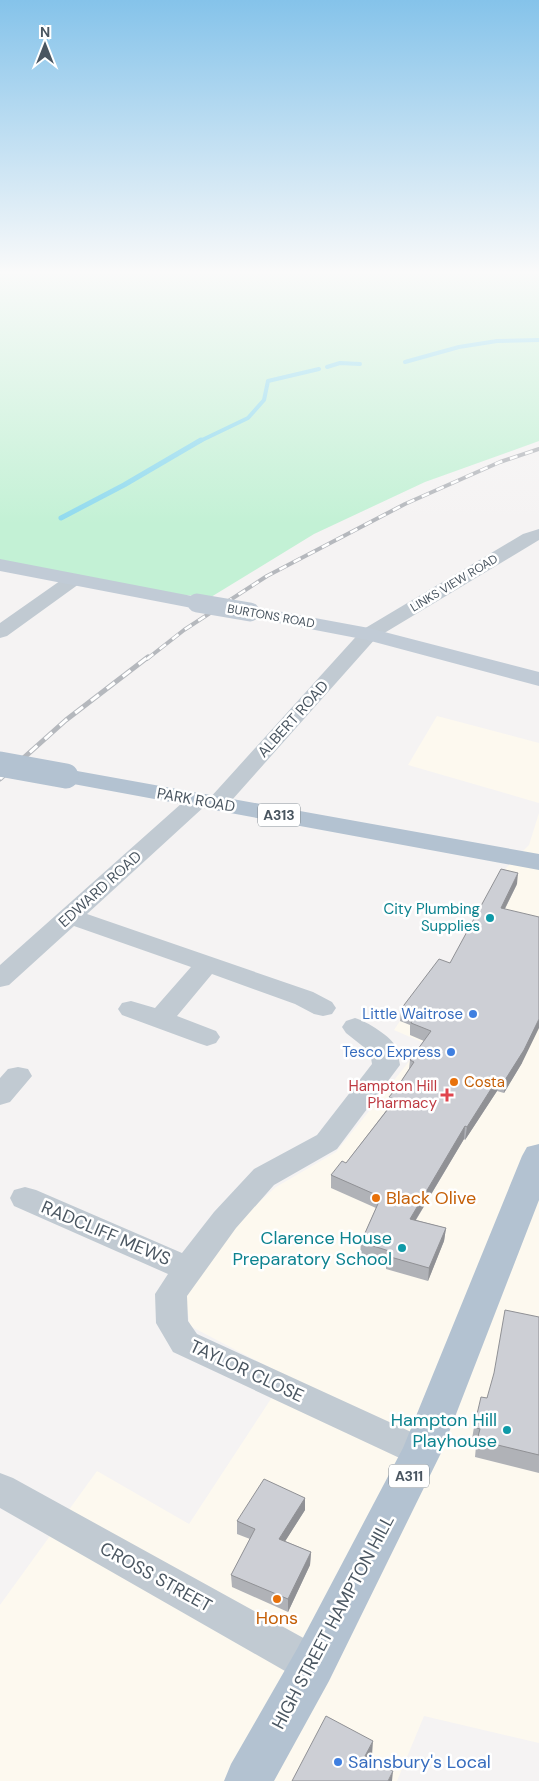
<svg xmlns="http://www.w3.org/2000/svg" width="539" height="1781" viewBox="0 0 539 1781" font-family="'DM Sans',sans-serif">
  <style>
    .commercial { fill: #fdf9ef }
    .green { fill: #c3f1d5 }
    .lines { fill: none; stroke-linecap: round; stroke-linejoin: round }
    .stream-far1 { stroke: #90daee; stroke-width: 4 }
    .stream { stroke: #90daee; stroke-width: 5 }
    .street { fill: #c1cad2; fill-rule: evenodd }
    .secondary { fill: #c1cbd6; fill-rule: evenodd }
    .primary { fill: #b3c2d1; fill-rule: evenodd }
    .rail-far1-casing { stroke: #b5b8bd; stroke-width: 4 }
    .rail-casing { stroke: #b5b8bd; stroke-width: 5 }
    .rail-far1 { stroke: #fff; stroke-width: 2.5; stroke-dasharray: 8; stroke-linecap: butt }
    .rail { stroke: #fff; stroke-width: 3; stroke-dasharray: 10; stroke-linecap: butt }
    .secondary-bridge { stroke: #c1cbd6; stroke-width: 19 }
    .primary-bridge { stroke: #b3c2d1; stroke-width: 25 }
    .wall { fill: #b0b2b7 }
    .shaded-wall { fill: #909195 }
    .building { fill: #cdcfd5; stroke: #909195 }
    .culture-dot { fill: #0f9aa8; stroke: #fff; stroke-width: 2 }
    .shop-dot { fill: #3f7fe0; stroke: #fff; stroke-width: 2 }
    .food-dot { fill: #e8710a; stroke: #fff; stroke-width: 2 }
    .health-dot { fill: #e0444e; stroke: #fff; stroke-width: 2 }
    .labels { text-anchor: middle; stroke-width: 5; stroke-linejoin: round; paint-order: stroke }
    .far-street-label { font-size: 12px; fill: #4a5661; stroke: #fff }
    .shield { fill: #fff; stroke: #808990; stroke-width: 1 }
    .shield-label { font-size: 14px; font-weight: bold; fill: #4a5661 }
    .street-label { font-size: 15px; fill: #4a5661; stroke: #fff }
    .culture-label { font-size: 15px; fill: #0d838f; stroke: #fff; text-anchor: end }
    .shop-label { font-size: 15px; fill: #366cbe; stroke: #fff; text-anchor: end }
    .food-label { font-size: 15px; fill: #c56008; stroke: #fff; text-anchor: start }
    .health-label { font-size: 15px; fill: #be3a42; stroke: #fff; text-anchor: end }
    .near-food-label { font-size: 18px; fill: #c56008; stroke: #fff; text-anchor: start }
    .near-street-label { font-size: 18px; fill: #4a5661; stroke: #fff }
    .near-culture-label { font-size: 18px; fill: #0d838f; stroke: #fff; text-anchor: end }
    .near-shop-label { font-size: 18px; fill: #366cbe; stroke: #fff; text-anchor: start }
  </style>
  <rect width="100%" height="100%" fill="#f5f3f3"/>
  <path class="commercial" d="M437 716 539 743V803L408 765Z
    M539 813V1743L424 1716 397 1781H0V1605L97 1471 189 1524 286 1376 190 1326 185 1294 240 1219 276 1187 336 1152 424 1043 394 1030 400 1021 447 975 506 868 529 845Z"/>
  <path class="green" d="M0 274H539V441L425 482 314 534 211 597 183 595 0 562Z"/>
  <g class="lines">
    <path class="stream-far1" d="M405 362 459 347 497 341 539 340
      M327 367 340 363 360 364
      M198 442 248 418 264 400 268 381 319 369"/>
    <path class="stream" d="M61 518 124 485 201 440"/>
    <path class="street" d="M539 529V540L376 638 224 809 216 811 208 809 206 805 87 914 313 992 332 1002 336 1008 332 1014 323 1016 314 1014 295 1004 212 974 177 1016 216 1031 220 1037 216 1043 207 1046 198 1043 122 1015 118 1009 122 1003 131 1001 155 1008 191 967 74 926 9 985 0 987V965L191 795 199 793 207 795 209 799 362 630 523 534Z
      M73 575 79 576 82 580 79 584 7 636 0 638V623L67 576Z
      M355 1018C366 1021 393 1037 397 1049 398 1054 399 1060 400 1065L337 1149 274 1185 236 1228 187 1296 188 1321 197 1334 433 1442 439 1453 433 1464 421 1468 173 1352 156 1323 155 1294 168 1274 14 1206 10 1198 14 1190 25 1187 36 1190 182 1253 214 1212 254 1169 317 1135 372 1064 370 1052 346 1033 342 1027 346 1021Z
      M18 1067 28 1069 32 1076 10 1102 0 1105V1078L8 1069Z
      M0 1473 13 1478 327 1651 333 1665 327 1679 313 1684 299 1679 0 1508Z"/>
    <path class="secondary" d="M0 559 197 597 204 599 207 603 204 607 197 609 0 571Z
      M250 606 369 628 539 672V686L367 640 243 616 240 612 243 608Z"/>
    <path class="primary" d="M66 769 539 854V870L57 781 54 776 57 771Z
      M539 1144V1200L441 1453 329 1681 274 1781H224L231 1764 297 1649 403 1448 522 1156 527 1147Z"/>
    <g class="rail-far1-casing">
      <path id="rail-far1" d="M147 659 184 630 267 576 405 504 500 462 539 449"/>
    </g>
    <g class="rail-casing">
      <path id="rail" d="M0 779 66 720 148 657"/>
    </g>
    <use href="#rail-far1" class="rail-far1"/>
    <use href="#rail" class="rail"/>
    <path class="secondary-bridge" d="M197 603 250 612"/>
    <path class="primary-bridge" d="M0 764 66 776"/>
  </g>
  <path class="wall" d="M517 884 505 909 522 1063 504 1093 497 1091 465 1140 464 1139 416 1220 446 1228 444 1241 428 1281 386 1269V1263L360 1255 361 1242 376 1208 331 1188V1175L346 1163 388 1108 389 1097 398 1086 409 1069 410 1060 424 1041 410 1035V1025L400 1021 401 1009 450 963Z
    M539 1317V1473L475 1457 476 1446 471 1445 474 1427 487 1398Z
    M305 1498V1510L285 1541 311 1552 310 1565 288 1612 232 1587 231 1575 250 1539 237 1534V1521Z"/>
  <path class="shaded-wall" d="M518 873 517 884 499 920 501 908Z
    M539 1019V1028L522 1063 504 1093 505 1080Z
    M498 1078 497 1091 465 1140 467 1127Z
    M465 1126 464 1139 409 1231 410 1219Z
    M446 1228 444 1241 428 1281 429 1268Z
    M305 1498V1510L279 1551V1539Z
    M311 1552 310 1565 288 1612V1599Z
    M373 1741 372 1755 364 1770 365 1756Z
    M393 1771 392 1781H388Z"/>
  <path class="building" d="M501 869 518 873 501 908 539 917V1019L524 1050 505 1080 498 1078 467 1127 465 1126 410 1219 446 1228 429 1268 387 1256 389 1251 361 1242 381 1197 331 1175 342 1161 346 1163 395 1100 389 1097 398 1086 414 1062 410 1060 431 1031 411 1023 416 1014 401 1009 439 959 450 963Z
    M505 1310 539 1317V1455L477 1440 480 1429 474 1427 481 1397 487 1398 494 1373Z
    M264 1479 305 1498 279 1539 311 1552 288 1599 231 1575 255 1529 237 1521Z
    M326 1716 373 1741 365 1756 393 1771 388 1781H292Z"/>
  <linearGradient id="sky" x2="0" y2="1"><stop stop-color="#85c3ea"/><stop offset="0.52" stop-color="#fafafa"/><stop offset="1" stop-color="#fafafa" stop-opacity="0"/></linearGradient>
  <rect width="539" height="524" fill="url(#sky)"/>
  <g class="culture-dot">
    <circle cx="490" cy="918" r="5"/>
    <circle cx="402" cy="1248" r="5"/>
    <circle cx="507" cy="1430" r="5"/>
  </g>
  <g class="shop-dot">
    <circle cx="473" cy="1014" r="5"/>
    <circle cx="451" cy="1052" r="5"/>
    <circle cx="338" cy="1762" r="5"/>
  </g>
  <g class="food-dot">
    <circle cx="454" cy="1082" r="5"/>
    <circle cx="376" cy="1198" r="5"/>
    <circle cx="277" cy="1599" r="5"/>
  </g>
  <path class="health-dot" d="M444.5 1087.5h5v5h5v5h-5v5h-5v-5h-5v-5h5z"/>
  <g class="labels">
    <g class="far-street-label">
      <text transform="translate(454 583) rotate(-31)" y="4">LINKS VIEW ROAD</text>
      <text transform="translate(271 616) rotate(10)" y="4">BURTONS ROAD</text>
    </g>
    <g class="shield">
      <rect x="258" y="803.5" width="42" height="23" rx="4"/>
      <rect x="389" y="1464.5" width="40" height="23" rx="4"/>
    </g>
    <g class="shield-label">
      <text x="279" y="820">A313</text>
      <text x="409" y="1481">A311</text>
    </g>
    <g class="street-label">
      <text transform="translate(293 719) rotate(-48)" y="5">ALBERT ROAD</text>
      <text transform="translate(196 800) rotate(10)" y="5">PARK ROAD</text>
      <text transform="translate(100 889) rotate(-42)" y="5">EDWARD ROAD</text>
    </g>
    <g class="culture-label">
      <text x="480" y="914">City Plumbing<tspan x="480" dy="17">Supplies</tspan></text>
    </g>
    <g class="shop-label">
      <text x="463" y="1019">Little Waitrose</text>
      <text x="441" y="1057">Tesco Express</text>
    </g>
    <g class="food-label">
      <text x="464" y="1087">Costa</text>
    </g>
    <g class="health-label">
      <text x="437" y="1091">Hampton Hill<tspan x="437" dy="17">Pharmacy</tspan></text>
    </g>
    <g class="near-food-label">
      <text x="386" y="1204">Black Olive</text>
      <text x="277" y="1624" text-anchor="middle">Hons</text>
    </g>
    <g class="near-street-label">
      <text transform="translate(106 1233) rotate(23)" y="6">RADCLIFF MEWS</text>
      <text transform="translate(247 1371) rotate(25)" y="6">TAYLOR CLOSE</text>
      <text transform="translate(156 1577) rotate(29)" y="6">CROSS STREET</text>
      <text transform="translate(333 1622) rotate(-62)" y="6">HIGH STREET HAMPTON HILL</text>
    </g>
    <g class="near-culture-label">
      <text x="392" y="1244">Clarence House<tspan x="392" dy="21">Preparatory School</tspan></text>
      <text x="497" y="1426">Hampton Hill<tspan x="497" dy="21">Playhouse</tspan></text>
    </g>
    <g class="near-shop-label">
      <text x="348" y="1768">Sainsbury's Local</text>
    </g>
  </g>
  <g transform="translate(45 45)" stroke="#ffffff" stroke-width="4" paint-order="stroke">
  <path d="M0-4L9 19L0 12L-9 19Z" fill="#4a5661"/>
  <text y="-8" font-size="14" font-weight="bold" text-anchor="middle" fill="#4a5661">N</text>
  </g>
</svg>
